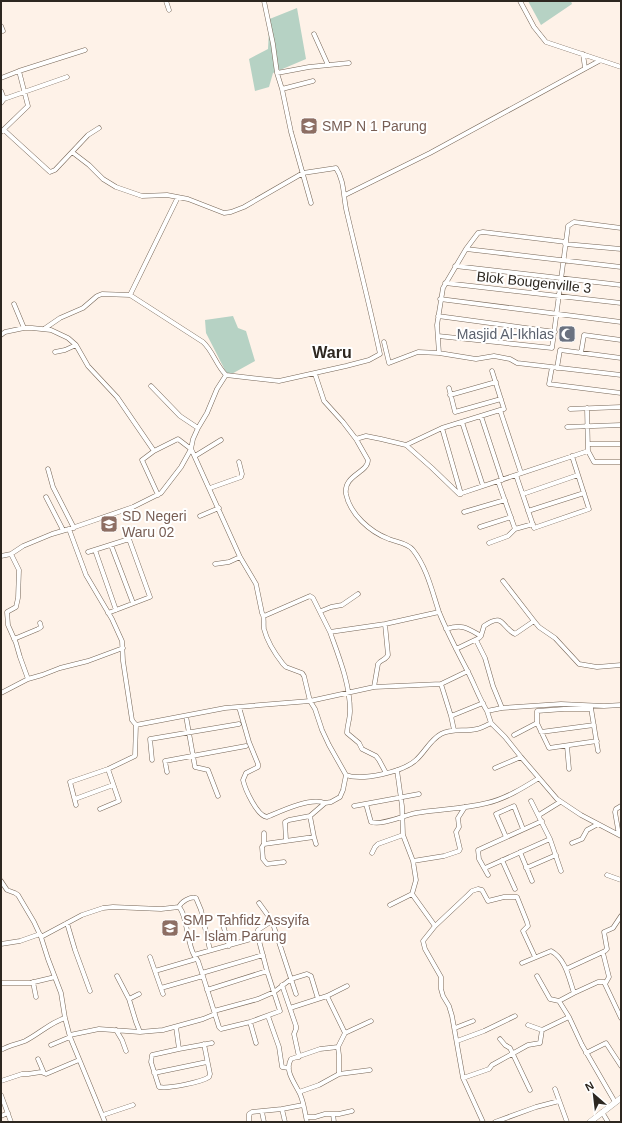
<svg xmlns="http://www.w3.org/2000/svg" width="622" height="1123" viewBox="0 0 622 1123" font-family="Helvetica,sans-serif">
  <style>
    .green { fill: #b6d2c4 }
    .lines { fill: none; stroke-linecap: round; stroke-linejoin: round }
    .street-casing { stroke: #766657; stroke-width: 5 }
    .secondary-casing { stroke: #766657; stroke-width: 6 }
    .street { stroke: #fff; stroke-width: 4 }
    .secondary { stroke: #fff; stroke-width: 5.5 }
    .labels { text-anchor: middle; stroke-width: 4; stroke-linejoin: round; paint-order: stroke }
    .education-label { font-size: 14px; fill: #785e54; stroke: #fff; text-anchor: start }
    .street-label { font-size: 14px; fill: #2d2720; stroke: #fff }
    .worship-label { font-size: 14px; fill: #5b616d; stroke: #fff; text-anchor: end }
    .quarter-label { font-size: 16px; font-weight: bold; fill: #2d2720; stroke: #fff }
  </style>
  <rect width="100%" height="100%" fill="#fef2e8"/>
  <path class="green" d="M528 1H571L572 4 541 25Z
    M297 8 306 59 273 73 269 87 255 91 249 59 268 49 269 30 267 20Z
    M233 316 238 328 246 331 255 361 228 376 206 333 205 320Z"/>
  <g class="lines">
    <g class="street-casing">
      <path id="street" d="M166 1 169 10
        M264 1 273 44 277 73 282 89 291 132 311 203
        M520 1 534 27 546 42 621 67
        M1 26 3 31
        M314 34 328 65
        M583 54 585 68
        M277 73 309 67 349 63
        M1 78 19 71
        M282 89 313 81
        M1 91 4 99
        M1 103 4 99 67 77
        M4 130 50 172 55 170 88 135 99 128
        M1 132 28 106 19 71 85 50
        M72 152 89 165 103 179 116 187 142 196 167 195 188 199 224 213 231 212 244 207 303 173 336 168C345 181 343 198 347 213 358 260 370 307 380 354L369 360 346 366 279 381 226 375C216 365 213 351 203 342L130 295
        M345 195 430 153 599 61
        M565 244 621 249
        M466 249 621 267
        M455 266 621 285
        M445 283 621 303
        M440 299 621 322
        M14 304 24 328
        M438 316 555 332
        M44 329 60 318 83 308 97 296 102 294 130 295 178 197
        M1 335 5 332 24 328H32L51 330 68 338 76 345 88 366 117 397 154 451
        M438 336 552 348 568 226 574 222 621 228
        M384 342 389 363 418 352 439 353 476 359 494 356 510 359 517 363 621 375
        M55 352 65 350 76 345
        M439 353 437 325 443 288 466 249 478 233 483 232 566 242
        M581 353 584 335 621 340
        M552 367 549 384 621 393
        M557 368 560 350 621 358
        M492 371 504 409 500 410
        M315 374 324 401 343 422 356 439 368 460C368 473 343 475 346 494 350 514 370 532 389 539 396 542 408 543 413 550 427 568 432 591 439 612 447 632 457 651 467 670 474 683 479 698 487 711L491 723 505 737 521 757 557 799 581 815 621 836
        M151 386 180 416 198 428
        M449 388 455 412 501 399
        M450 395 496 382
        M570 409 621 407
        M481 416 502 480
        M462 422 483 486
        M567 427 621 425
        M442 428 461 494
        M356 439 366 436 381 439 406 445 432 468 459 494 588 451 587 408
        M588 444H621
        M406 445 442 428 500 410 521 473
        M588 451 594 462H621
        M195 456 221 440
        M48 469 53 487 74 528
        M516 475 534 528 589 509 572 456
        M498 481 515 529
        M210 488 241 477 242 474 239 462
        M523 494 578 475
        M158 495 142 460 154 451 178 439 191 449 193 453 240 557 256 584 262 613C265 617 263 624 264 629 267 641 276 655 283 664L286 667 302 673 304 676 310 701 315 709 322 730 329 745 346 775C362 781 403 772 416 760 425 752 430 740 441 734 452 728 465 732 477 729 482 728 487 725 491 723
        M46 497 63 530
        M528 511 584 493
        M464 512 505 500
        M200 516 219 508
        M480 527 511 517
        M69 529 86 575 112 619 122 641 123 661 132 720 136 725 135 756 108 769 70 782 76 805
        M489 543 508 536 515 529 533 524
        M111 545 133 603
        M95 550 116 610
        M88 552 129 539 150 597 108 613
        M11 554 19 570 18 598 16 607 7 612 8 625 16 643 20 657 28 679
        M1 556 11 554 23 546 52 534 69 529 133 507 161 493 181 467 191 449 193 439 198 428 207 413 217 389 226 375
        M215 564 229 562 240 557
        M321 611 331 607 342 605 358 594
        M264 616 310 596 313 598 330 632 385 624 439 612
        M534 621 539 627 555 638 579 664 597 667 621 665
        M446 629C463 624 467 628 481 636
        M330 632C339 657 350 684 350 711 350 719 347 726 347 733L359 743 362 749 376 756 379 760 386 773
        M14 639 38 629 41 627 40 623
        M476 640 485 658 493 686 502 708
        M456 649 479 638 481 636 484 626C504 612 501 627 515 634L534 621 503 581
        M441 684 451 716 454 730
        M374 687 378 664C380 660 386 660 388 655L385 624
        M1 693 28 679 42 675 60 668 88 661 123 648
        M239 707 249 742 258 764V767L246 773 243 780C245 789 257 816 267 817 281 811 310 797 325 803
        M591 708 598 751
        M591 709H564L537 711V723L549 748 597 741
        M487 711 502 708 561 704 604 706 621 705
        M186 716 195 767 208 770 218 796
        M451 716 483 703
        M136 725 225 708 310 701 374 687 441 684 468 671
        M541 732 594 725
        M514 735 537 723
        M567 746 569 769
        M152 760 150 739 239 724
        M495 768 521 757
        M167 772 165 761 246 746
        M75 799 113 785
        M531 801 550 839 561 871
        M366 804 371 822C382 826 404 815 416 813 439 809 464 809 487 803 505 799 523 788 539 778
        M354 806 419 794
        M100 809 119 801 108 769
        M539 815 560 802
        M310 816 325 803 331 802 340 797 343 790 346 775
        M264 833V844
        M619 835 615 812 616 809 621 806
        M506 837 496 814 514 806 523 829
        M286 840 285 822 289 820 310 816 314 837
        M572 843 582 839 587 830 598 824
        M520 852 532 881
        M372 853 375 847 378 844 403 835
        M502 860 515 889
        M413 861 444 856 459 851 460 849 456 832 459 827 458 818 465 807
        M284 862 267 864 263 859 262 847 264 844 314 837 316 844
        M485 868 550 839
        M526 868 556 855
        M488 875 479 859 478 850 542 821
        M607 875 621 880
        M1 881 7 890 15 893 18 895 34 922 41 937 48 959 61 993 65 1018 70 1037 105 1122
        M412 894 435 926
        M259 903 272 921 296 994
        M390 905 412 894 416 880 413 861 403 835 402 806 397 770
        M179 907C181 902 190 896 196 898L201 910 210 950
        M179 907C187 915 187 943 194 955
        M222 921 229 946
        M67 923 75 950 90 991
        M41 937 82 915 103 908 113 907 161 909 179 907
        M258 937 194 955 198 961 202 973 219 1027 221 1029 250 1022 280 1011 267 971 257 933 258 930 272 921
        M1 944 20 941 40 934
        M603 953 609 977 605 984
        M150 957 163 994
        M522 963 551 951C566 959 569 979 574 993L559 1001 569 1017 582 1045 615 1102
        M566 969 605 951 607 949 604 932 613 928 621 916
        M155 971 196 959
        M202 973 263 955
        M117 976 129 999 136 1022 140 1032
        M537 976 550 999 559 1001
        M33 982 36 997
        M1 983H30L55 977
        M282 985 296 1026V1029L294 1034 299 1057
        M161 988 203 976
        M207 990 267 971
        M574 993 598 982H604L621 1018
        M327 996 345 1033 338 1047
        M129 999 139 994
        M290 1008 327 996 347 986
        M214 1011 258 999 274 992 291 979 307 974 311 976 318 999
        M268 1016 279 1047 282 1067 289 1068
        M250 1022 256 1043
        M528 1025 542 1030 569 1017
        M176 1027 179 1049 212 1043
        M455 1028 473 1021
        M116 1030 122 1040 126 1051
        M345 1033 371 1021
        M70 1035 99 1029 140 1032 163 1030 203 1019 215 1014
        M500 1039 505 1045 510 1048 530 1090
        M457 1041 484 1031 515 1016
        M51 1045 70 1037
        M179 1049 152 1055 151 1062 159 1087C168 1089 202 1082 209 1077L210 1074 204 1044
        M1 1050C9 1045 18 1044 25 1041 39 1034 51 1022 65 1018
        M586 1053 606 1043 621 1066
        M38 1059 44 1073
        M154 1073 207 1062
        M463 1078 489 1069 492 1065 528 1045 540 1043 542 1030
        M1 1081 22 1074H28L41 1072 46 1074 79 1060
        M555 1089 567 1122
        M299 1092 319 1085 339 1074
        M1 1095 11 1122
        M282 1109 285 1122
        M262 1112 264 1122
        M602 1112 608 1122
        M333 1114 334 1122
        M103 1115 133 1105
        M1 1116 8 1113
        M306 1117H315L325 1114H339L352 1111
        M249 1122V1114L252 1112 282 1109 303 1105
        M307 1122C305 1113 304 1103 300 1094 295 1083 284 1071 291 1059L320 1049 338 1047 339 1055V1074L370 1070
        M483 1122 463 1078 452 1016 449 1006 443 996 441 989V977L425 949 423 941 435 926 468 895 472 891 478 889 482 890 488 901 504 897H517L527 922 528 926 523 931 535 957
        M495 1122 536 1107 559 1101"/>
    </g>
    <g class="secondary-casing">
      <path id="secondary" d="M590 1122 621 1098"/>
    </g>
    <use href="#street" class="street"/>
    <use href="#secondary" class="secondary"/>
  </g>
  <defs>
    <g id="school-square" transform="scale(0.9)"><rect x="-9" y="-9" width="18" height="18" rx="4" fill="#8d6e63" stroke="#fff"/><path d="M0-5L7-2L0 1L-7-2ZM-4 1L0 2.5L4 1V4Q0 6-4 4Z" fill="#fff"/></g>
    <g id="mosque-square" transform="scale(0.9)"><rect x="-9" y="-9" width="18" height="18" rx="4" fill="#6b7280" stroke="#fff"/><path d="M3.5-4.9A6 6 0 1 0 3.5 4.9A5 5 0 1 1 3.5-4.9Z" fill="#fff"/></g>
  </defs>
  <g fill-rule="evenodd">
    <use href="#school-square" x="309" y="126"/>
    <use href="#mosque-square" x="567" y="334"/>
    <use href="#school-square" x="109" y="524"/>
    <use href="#school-square" x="170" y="928"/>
  </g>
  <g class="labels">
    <g class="education-label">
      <text x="322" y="131">SMP N 1 Parung</text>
      <text x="122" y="521">SD Negeri<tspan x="122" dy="16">Waru 02</tspan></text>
      <text x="183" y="925">SMP Tahfidz Assyifa<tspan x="183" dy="16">Al- Islam Parung</tspan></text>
    </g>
    <g class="street-label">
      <text transform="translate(534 282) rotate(6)" y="5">Blok Bougenville 3</text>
    </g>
    <g class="worship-label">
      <text x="554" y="339">Masjid Al-Ikhlas</text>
    </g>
    <g class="quarter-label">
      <text x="332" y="358">Waru</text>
    </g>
  </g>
  <rect width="622" height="1123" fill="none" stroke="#2d2720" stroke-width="4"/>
  <g transform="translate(594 1095) rotate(332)" stroke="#ffffff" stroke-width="3" paint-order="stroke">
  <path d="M0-3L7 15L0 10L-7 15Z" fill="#2d2720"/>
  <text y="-6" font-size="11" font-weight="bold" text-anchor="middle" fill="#2d2720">N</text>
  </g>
</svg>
